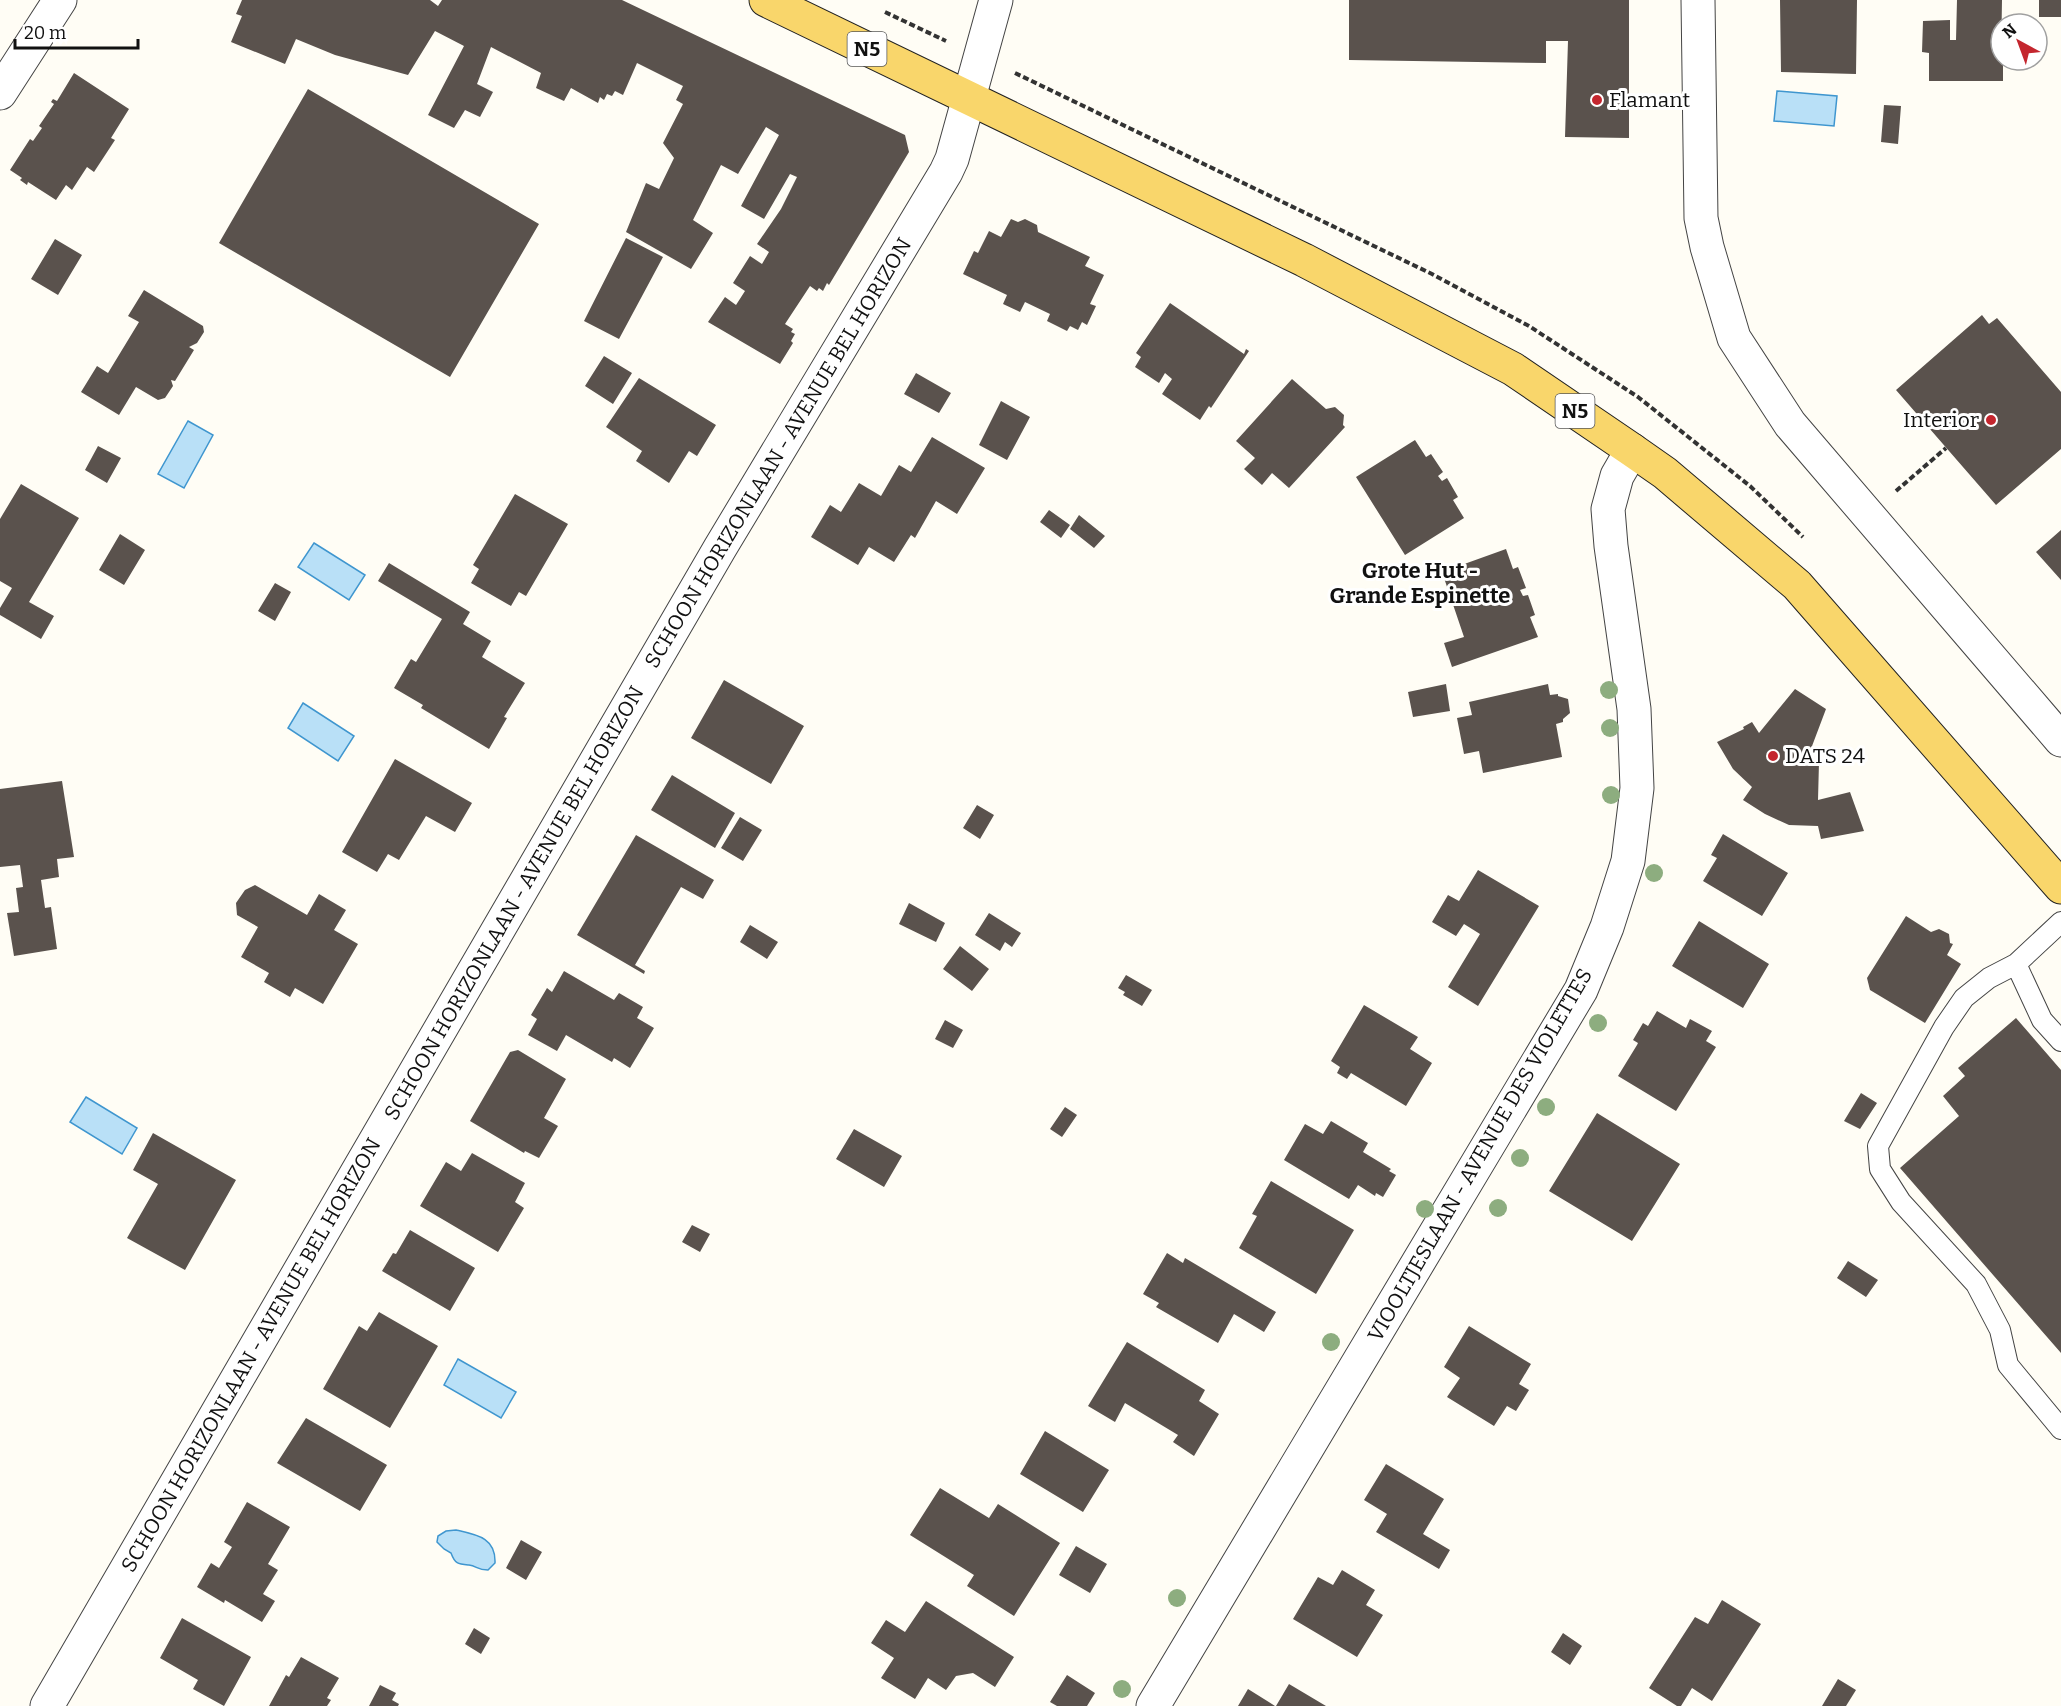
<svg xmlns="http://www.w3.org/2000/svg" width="2061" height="1706" viewBox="0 0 2061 1706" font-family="Bitter,serif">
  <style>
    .water { fill: #b9e0f7; stroke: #3f96cf; stroke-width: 1.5 }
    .building { fill: #5a524d }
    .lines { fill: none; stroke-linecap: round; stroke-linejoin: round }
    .service-casing { stroke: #444; stroke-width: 22 }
    .minor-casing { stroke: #444; stroke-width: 35 }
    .primary-casing { stroke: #222; stroke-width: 35 }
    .path { stroke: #333; stroke-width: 4; stroke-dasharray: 6 3; stroke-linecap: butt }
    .service { stroke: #fff; stroke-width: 20 }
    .minor { stroke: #fff; stroke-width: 33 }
    .primary { stroke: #f9d66b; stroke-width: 33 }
    .tree { fill: #8dad7f }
    .poi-dot { fill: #c4262e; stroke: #fff; stroke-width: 2 }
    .labels { text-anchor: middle; stroke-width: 6; stroke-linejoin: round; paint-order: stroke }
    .shield { fill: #fff; stroke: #585858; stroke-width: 1.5 }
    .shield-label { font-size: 20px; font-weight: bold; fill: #111 }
    .poi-label { font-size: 21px; fill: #111; stroke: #fff; text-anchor: start }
    .street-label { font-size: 21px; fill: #111; stroke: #fff }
    .neighbourhood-label { font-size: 22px; font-weight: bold; fill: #111; stroke: #fff }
  </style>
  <rect width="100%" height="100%" fill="#fffdf5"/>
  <path class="water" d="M1777 91 1837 96 1834 126 1774 121Z
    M188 421 213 435 184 488 158 474Z
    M314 543 365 575 349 600 298 567Z
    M303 703 354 736 338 761 288 728Z
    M86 1097 137 1128 122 1154 70 1122Z
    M458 1359 516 1392 501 1418 444 1385Z
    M456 1530C478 1535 496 1538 495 1563L488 1570C477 1570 477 1566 469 1565 458 1564 455 1564 451 1553L444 1549 437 1542 438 1536 446 1531Z"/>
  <path class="building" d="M242 0H430L438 6 442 0H622L905 135 909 152 829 285 827 283 823 291 819 288 817 291 810 286 785 324 793 329 791 332 795 334 791 341 793 343 780 364 708 322 725 297 736 305 745 291 733 283 750 256 762 264 769 252 757 244 781 209 797 177 790 174 764 219 741 206 779 135 766 127 738 174 721 165 693 220 713 233 691 269 626 232 646 183 659 189 674 158 663 143 683 104 676 100 683 86 637 63 623 95 615 91 612 96 607 94 604 100 600 97 598 103 571 88 564 101 536 88 541 73 491 47 477 84 493 92 480 117 465 110 454 128 428 115 464 46 435 31 408 75 335 55 296 39 285 64 231 42 242 16 236 14Z
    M1349 0H1629V138L1565 137 1568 41H1546V63L1349 60Z
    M1780 0H1857L1856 74 1781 72Z
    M1957 0H2002L2001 60H2003V81H1929V53L1922 52 1923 21 1950 20V40H1956Z
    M2039 0H2061V17H2039Z
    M74 73 129 109 111 138 115 140 94 172 87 167 72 190 66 185 56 200 28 182 27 185 20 180 22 178 10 170 30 139 33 141 42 128 39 126 54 104 51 102 53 99 57 101Z
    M308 89 539 224 450 377 219 243Z
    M1884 105 1901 106 1898 144 1881 142Z
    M1011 219 1018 222 1025 219 1037 225 1038 232 1090 257 1085 266 1104 275 1090 304 1096 306 1087 325 1082 322 1078 330 1070 326 1067 331 1047 321 1050 314 1025 302 1020 312 1003 304 1007 295 963 274 974 251 978 253 989 231 1001 237Z
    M626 238 663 257 619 339 584 321Z
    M55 239 82 255 58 295 31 279Z
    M144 290 203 326 204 332 197 343 189 347 194 350 175 381 171 380 173 386 165 398 158 400 136 387 119 415 81 392 97 366 108 373 139 322 128 316Z
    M1170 303 1244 354 1246 349 1249 351 1211 408 1209 406 1200 420 1162 394 1172 379 1165 373 1159 383 1135 367 1141 357 1136 353Z
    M1982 315 1989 324 1997 318 2061 392V449L1996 505 1896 390Z
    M604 356 632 373 613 404 585 386Z
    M916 373 951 393 939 413 904 394Z
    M639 378 716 425 697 456 689 451 669 483 636 461 642 451 606 427Z
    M1292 379 1326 409 1335 407 1344 415 1343 425 1345 427 1289 488 1272 473 1262 485 1244 469 1255 458 1236 441Z
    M1001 401 1030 417 1007 460 979 445Z
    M932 437 985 468 957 514 936 501 915 538 911 535 894 562 869 547 858 565 811 537 830 505 841 512 859 483 881 496 899 465 911 472Z
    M1415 440 1426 457 1431 454 1443 472 1438 476 1442 481 1447 478 1458 497 1453 500 1464 518 1405 555 1356 477Z
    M98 446 121 458 107 483 85 470Z
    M21 484 79 518 29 602 54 616 41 639 0 615V608L12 588 0 581V519Z
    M515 494 568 524 526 596 519 592 511 606 471 583 479 569 473 565Z
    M1049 510 1070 525 1061 538 1040 522Z
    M1079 515 1105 536 1094 548 1070 529Z
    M2061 530V580L2036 552Z
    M120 534 145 550 124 585 99 570Z
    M1506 549 1513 569 1518 567 1526 588 1520 590 1523 596 1528 595 1535 615 1530 617 1538 637 1452 667 1444 643 1464 637 1442 572Z
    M389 563 470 612 463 624 491 641 482 657 525 683 504 717 507 718 489 749 421 708 423 705 394 688 411 659 416 662 442 619 378 581Z
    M275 583 291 592 275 621 258 611Z
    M724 680 804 726 771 784 691 738Z
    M1446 684 1450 711 1413 717 1408 692Z
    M1548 684 1550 695 1558 694V696L1568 699 1570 713 1563 719V722L1556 724 1562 757 1483 773 1479 751 1464 754 1457 718 1472 715 1469 702Z
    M1795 689 1826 709 1806 762H1819L1818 800 1850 792 1864 831 1821 839 1818 826 1789 825 1765 814 1743 800 1752 787 1733 769 1717 742 1744 729 1743 727 1752 722 1759 733Z
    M395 759 472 803 455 832 426 816 399 860 388 854 377 872 342 852Z
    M672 775 735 813 715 848 651 810Z
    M62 781 74 857 57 859 59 877 41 880 45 908 51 907 57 949 14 956 7 913 19 912 16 888 23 887 20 865 0 867V789Z
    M977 805 994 815 980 839 963 828Z
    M740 817 762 830 743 861 721 848Z
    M1723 834 1788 873 1762 916 1703 881 1717 858 1711 855Z
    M636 835 714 880 703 899 681 887 635 965 645 971 644 974 577 935Z
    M1478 870 1539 906 1478 1006 1448 987 1480 934 1464 924 1456 936 1432 922 1448 895 1459 901Z
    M255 885 307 915 319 894 346 910 334 930 358 944 323 1004 295 988 290 997 264 982 269 973 241 957 258 927 237 915 236 903 245 890Z
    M909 903 945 923 936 942 899 924Z
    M989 913 1021 933 1012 947 1005 942 1000 951 975 935Z
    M1906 916 1931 932 1939 929 1949 934 1950 943 1953 944 1947 955 1961 964 1925 1023 1870 990 1867 978Z
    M1699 921 1769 964 1743 1008 1672 966Z
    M750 925 778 942 767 959 740 942Z
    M960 946 989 969 972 991 943 969Z
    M564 971 614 1000 619 993 643 1007 637 1018 654 1028 630 1068 614 1058 612 1062 566 1035 557 1051 528 1035 537 1019 531 1015 547 988 552 992Z
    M1126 975 1152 990 1142 1006 1123 995 1125 992 1118 988Z
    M1364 1005 1418 1037 1410 1049 1432 1063 1406 1106 1351 1073 1347 1079 1337 1073 1340 1067 1331 1061Z
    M1657 1011 1686 1028 1690 1019 1712 1031 1706 1041 1716 1047 1676 1111 1618 1076 1637 1045 1638 1043 1633 1040 1643 1023 1648 1026Z
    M2016 1018 2061 1070V1353L1900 1168 1959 1116 1943 1096 1965 1076 1958 1068Z
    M945 1020 963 1030 953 1048 935 1039Z
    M518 1050 566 1079 544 1118 558 1126 539 1158 525 1151 524 1153 470 1121 510 1052Z
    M1861 1093 1877 1103 1860 1129 1844 1121Z
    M1065 1107 1077 1115 1062 1137 1050 1129Z
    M1597 1113 1680 1164 1632 1241 1549 1191Z
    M1331 1121 1368 1143 1363 1152 1391 1169 1389 1171 1396 1175 1383 1197 1376 1193 1375 1196 1358 1185 1349 1199 1284 1160 1305 1124 1323 1134Z
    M854 1129 902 1156 884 1187 836 1159Z
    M153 1133 236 1180 185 1270 127 1238 158 1184 133 1170Z
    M472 1153 525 1183 515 1202 524 1208 498 1252 420 1206 446 1162 461 1171Z
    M1271 1181 1354 1230 1316 1294 1239 1248 1257 1216 1252 1214Z
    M692 1225 710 1234 700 1252 682 1242Z
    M410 1230 475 1268 450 1311 382 1271 393 1253 396 1254Z
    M1167 1253 1183 1263 1185 1258 1276 1312 1264 1332 1234 1314 1218 1343 1156 1307 1159 1303 1143 1294Z
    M1848 1261 1878 1280 1866 1297 1837 1278Z
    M379 1312 438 1346 390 1428 323 1389 359 1326 367 1331Z
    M1469 1326 1531 1364 1519 1384 1529 1390 1516 1411 1507 1406 1494 1426 1447 1397 1460 1378 1444 1367Z
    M1127 1342 1205 1390 1199 1401 1219 1414 1194 1456 1173 1442 1178 1435 1125 1403 1115 1422 1088 1406Z
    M306 1418 387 1465 360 1511 277 1463Z
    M1045 1431 1109 1470 1083 1512 1020 1474Z
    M1386 1464 1444 1499 1423 1534 1450 1550 1439 1569 1376 1532 1387 1514 1364 1500Z
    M940 1488 989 1518 998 1504 1060 1543 1014 1616 967 1586 974 1575 910 1535Z
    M247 1502 290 1527 268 1564 278 1570 263 1594 275 1601 262 1622 225 1600 224 1603 197 1587 211 1563 219 1568 232 1547 224 1542Z
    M521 1540 542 1552 526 1580 506 1568Z
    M1076 1546 1107 1564 1090 1593 1059 1575Z
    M1342 1570 1375 1590 1366 1605 1383 1615 1357 1657 1293 1619 1318 1577 1333 1585Z
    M1722 1600 1761 1624 1712 1701 1692 1688 1681 1706H1677L1649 1688 1695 1617 1708 1624Z
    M926 1601 1014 1657 995 1687 973 1673 956 1676 946 1690 928 1678 915 1699 881 1678 894 1658 871 1643 886 1620 905 1632Z
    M182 1618 251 1657 224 1706 193 1689 198 1680 160 1658Z
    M474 1628 490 1638 481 1654 465 1644Z
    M1563 1633 1582 1646 1570 1665 1551 1652Z
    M301 1657 339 1678 327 1698 331 1700 327 1706H269L286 1675 289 1677Z
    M1067 1675 1095 1693 1087 1706H1057L1050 1702Z
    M1838 1679 1856 1690 1846 1706H1822Z
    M1289 1684 1326 1706H1276Z
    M380 1685 396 1693 392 1700 399 1704 398 1706H369Z
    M1248 1689 1275 1706H1238Z"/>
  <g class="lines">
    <g class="service-casing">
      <path id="service" d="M2061 922 2016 964 1989 978 1964 998 1944 1027 1878 1146 1880 1169 1901 1202 1976 1284 2000 1330 2008 1365 2061 1429
        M2016 964 2042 1020 2061 1041"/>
    </g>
    <g class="minor-casing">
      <path id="minor" d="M1698 0 1701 218 1707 247 1734 338 1790 424 2061 740
        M0 93 60 0
        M47 1706 720 548 946 172 952 159 996 0
        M1153 1706 1581 990 1607 927 1628 861 1637 788 1634 709 1611 546 1608 509 1617 476 1632 450"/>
    </g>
    <g class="primary-casing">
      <path id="primary" d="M766 0 1304 260 1513 369 1632 450 1665 473 1797 585 2061 887"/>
    </g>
    <path class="path" d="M885 12 946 41
      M1015 73 1432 274 1529 326 1638 397 1750 486 1803 537
      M1896 491 1946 448"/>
    <use href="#service" class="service"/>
    <use href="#minor" class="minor"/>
    <use href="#primary" class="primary"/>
  </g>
  <g class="tree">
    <circle cx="1609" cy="690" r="9"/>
    <circle cx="1610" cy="728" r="9"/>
    <circle cx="1611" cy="795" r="9"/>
    <circle cx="1654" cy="873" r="9"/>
    <circle cx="1598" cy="1023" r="9"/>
    <circle cx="1546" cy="1107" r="9"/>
    <circle cx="1520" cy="1158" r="9"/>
    <circle cx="1498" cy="1208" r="9"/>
    <circle cx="1425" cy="1209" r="9"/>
    <circle cx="1331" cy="1342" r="9"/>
    <circle cx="1177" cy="1598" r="9"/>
    <circle cx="1122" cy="1689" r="9"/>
  </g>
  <g class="poi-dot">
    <circle cx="1597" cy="100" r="6"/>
    <circle cx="1991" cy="420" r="6"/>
    <circle cx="1773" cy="756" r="6"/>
  </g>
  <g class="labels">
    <g class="shield">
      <rect x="847.5" y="32" width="39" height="34" rx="4.5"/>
      <rect x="1555.5" y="394" width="39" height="34" rx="4.5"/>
    </g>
    <g class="shield-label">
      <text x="867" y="56">N5</text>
      <text x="1575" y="418">N5</text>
    </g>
    <g class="poi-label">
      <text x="1609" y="107">Flamant</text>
      <text x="1979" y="427" text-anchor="end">Interior</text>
      <text x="1785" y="763">DATS 24</text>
    </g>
    <g class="street-label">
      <text transform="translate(778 453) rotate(-59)" y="7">SCHOON HORIZONLAAN - AVENUE BEL HORIZON</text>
      <text transform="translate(514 903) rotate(-60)" y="7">SCHOON HORIZONLAAN - AVENUE BEL HORIZON</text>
      <text transform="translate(1480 1155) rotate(-60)" y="7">VIOOLTJESLAAN - AVENUE DES VIOLETTES</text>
      <text transform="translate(251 1355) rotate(-60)" y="7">SCHOON HORIZONLAAN - AVENUE BEL HORIZON</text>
    </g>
    <g class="neighbourhood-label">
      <text x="1420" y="578">Grote Hut -<tspan x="1420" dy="25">Grande Espinette</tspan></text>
    </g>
  </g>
  <g transform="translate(2019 42) rotate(319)"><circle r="28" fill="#ffffff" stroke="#a0a0a0" stroke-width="1.5"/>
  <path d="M0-4.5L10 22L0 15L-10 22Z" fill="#c4262e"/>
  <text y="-9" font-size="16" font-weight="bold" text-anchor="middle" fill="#111111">N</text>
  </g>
  <path d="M15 39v9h123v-9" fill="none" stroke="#111111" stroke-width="3"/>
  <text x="24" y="39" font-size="18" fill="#111111" stroke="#ffffff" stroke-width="4.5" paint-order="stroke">20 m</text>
</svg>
